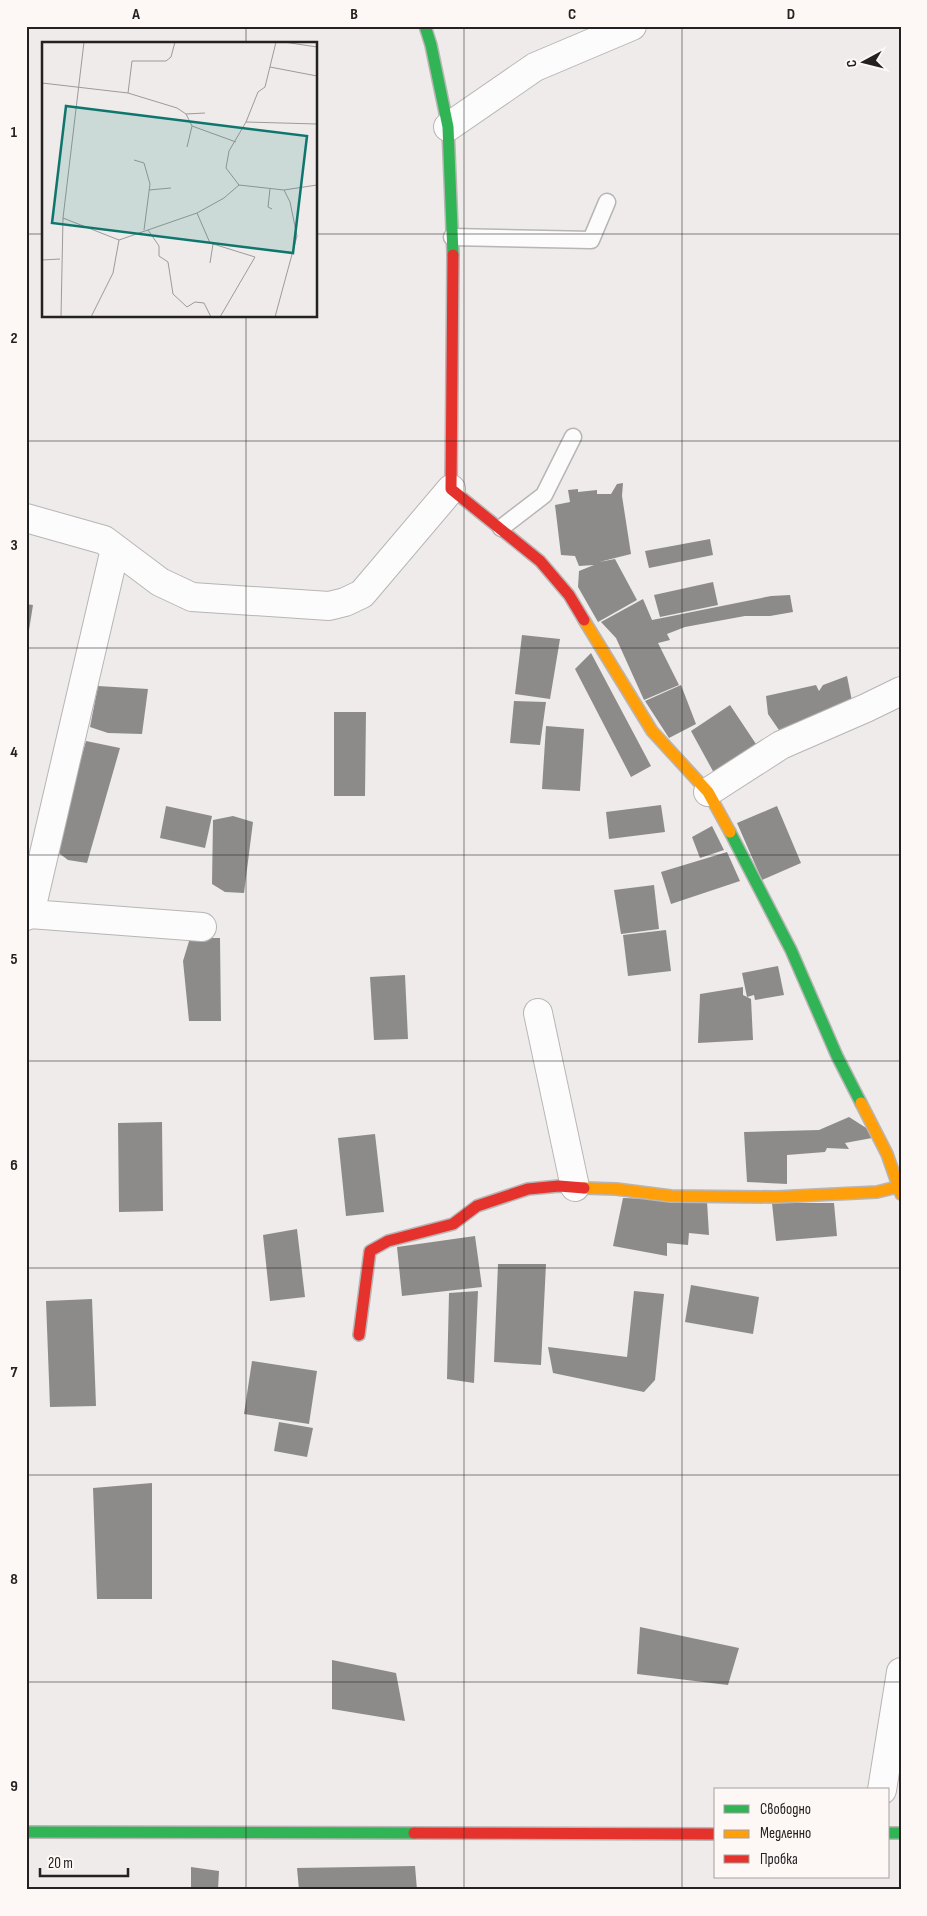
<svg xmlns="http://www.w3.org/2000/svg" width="927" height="1916" viewBox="0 0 927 1916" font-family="'Sofia Sans Condensed',sans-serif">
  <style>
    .building { fill: #8d8b8a }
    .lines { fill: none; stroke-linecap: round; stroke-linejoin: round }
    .lane-casing { stroke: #b8b5b4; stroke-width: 19 }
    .street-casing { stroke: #b8b5b4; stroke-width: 30 }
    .fast-casing { stroke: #b8b5b4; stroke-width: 14 }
    .slow-casing { stroke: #b8b5b4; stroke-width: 14 }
    .jam-casing { stroke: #b8b5b4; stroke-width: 14 }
    .lane { stroke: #fcfcfc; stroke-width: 16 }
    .street { stroke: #fcfcfc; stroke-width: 28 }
    .fast { stroke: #30b455; stroke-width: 11 }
    .slow { stroke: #ff9f0a; stroke-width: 11 }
    .jam { stroke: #e5322d; stroke-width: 11 }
    .grid { fill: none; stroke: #232121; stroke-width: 1; stroke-opacity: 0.55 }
    .inset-road { fill: none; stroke: #9d9a9a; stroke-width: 1 }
    .view { fill: #0f766e; fill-opacity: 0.15; stroke: #0f766e; stroke-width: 2.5 }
    .inset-edge { fill: none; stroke: #232121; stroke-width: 2.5 }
    .neatline { fill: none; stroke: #232121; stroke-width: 2 }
    .grid-label { font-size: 16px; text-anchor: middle; font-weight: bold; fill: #232121 }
  </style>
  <rect width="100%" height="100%" fill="#eeebea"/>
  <path class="building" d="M623 483 622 496 631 554 599 562 615 559 637 600 598 622 578 587 579 571 594 565 579 566 575 556 561 555 555 505 570 502 568 490 578 489V492L597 490V494H611L617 484Z
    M710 539 713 555 649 568 645 551Z
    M713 582 718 605 660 617 654 595Z
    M790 595 793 612 770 616H745L685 627 667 634 670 640 658 643 679 685 644 700 616 638 601 622 643 599 652 620 771 596Z
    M26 604 33 605 27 643H26Z
    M522 635 560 639 550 699 515 694Z
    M591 653 651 766 631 777 575 669Z
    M847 676 852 701 807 718 781 733 768 714 766 696 816 685 819 691 823 685Z
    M681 685 696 724 669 738 645 701Z
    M98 686 148 689 142 734 108 733 90 727Z
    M514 701 546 702 540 745 510 743Z
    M730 705 758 747 714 773 691 731Z
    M334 712H366L365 796H334Z
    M546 726 584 729 580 791 542 789Z
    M86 741 120 748 87 863 68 860 55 850Z
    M661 805 665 832 609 839 606 812Z
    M166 806 212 816 205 848 160 838Z
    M777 806 801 863 762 880 737 823Z
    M233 816 253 822 244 893 225 892 212 884 213 820Z
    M712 826 724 850 700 858 692 837Z
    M727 852 740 881 671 904 661 872Z
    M654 885 659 929 621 934 614 890Z
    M666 930 671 971 628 976 623 935Z
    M190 938H220L221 1021H189L183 961Z
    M778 966 784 995 755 1000 754 995 747 997 742 973Z
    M405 975 408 1039 374 1040 370 977Z
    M743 987V995L751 999 753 1040 698 1043 700 994Z
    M849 1117 871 1131 872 1138 845 1143 849 1149 827 1148 825 1152 787 1155V1184L747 1182 744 1132 819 1130Z
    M162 1122 163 1211 119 1212 118 1123Z
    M375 1134 384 1212 346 1216 338 1138Z
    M623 1198 707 1201 709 1235 689 1233 688 1245 667 1243V1256L613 1246Z
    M772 1203H834L837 1236 776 1241Z
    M297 1229 305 1297 270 1301 263 1235Z
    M475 1236 482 1287 402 1296 397 1247Z
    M498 1264H546L541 1365 494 1362Z
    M691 1285 759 1297 753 1334 685 1322Z
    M478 1291 474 1383 447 1379 449 1293Z
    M634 1291 664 1294 655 1380 644 1392 553 1373 548 1347 627 1357Z
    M92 1299 96 1406 50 1407 46 1301Z
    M252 1361 317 1371 309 1424 244 1414Z
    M279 1422 313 1428 307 1457 274 1451Z
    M152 1483V1599H97L93 1488Z
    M640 1627 739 1648 728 1685 637 1674Z
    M332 1660 396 1673 405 1721 332 1709Z
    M415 1866 417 1890H299L297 1868Z
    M191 1867 219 1871 218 1890H191Z"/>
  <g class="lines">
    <g class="lane-casing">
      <path id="lane" d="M452 237 591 240 607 202
        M501 528 544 495 573 437"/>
    </g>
    <g class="street-casing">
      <path id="street" d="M448 127 535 67 632 26
        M26 518 104 540 160 582 192 597 329 606 345 602 362 594 451 489
        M708 792 781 745 866 708 901 691
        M30 914 115 549
        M26 916 30 914 202 927
        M538 1013 575 1187
        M882 1790 901 1672"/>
    </g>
    <g class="fast-casing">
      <path id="fast" d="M425 26 431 45 448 127 453 255
        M730 832 791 950 837 1056 861 1103
        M26 1832 414 1833
        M888 1833H901"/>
    </g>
    <g class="slow-casing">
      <path id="slow" d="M584 620 652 731 708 792 730 832
        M861 1103 887 1154 901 1194
        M584 1188 616 1189 671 1196 776 1197 877 1192 897 1187"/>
    </g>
    <g class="jam-casing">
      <path id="jam" d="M453 255 451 489 540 561 569 595 584 620
        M359 1335 370 1251 388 1241 453 1224 477 1206 528 1189 559 1186 584 1188
        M414 1833 716 1834"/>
    </g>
    <use href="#lane" class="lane"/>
    <use href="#street" class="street"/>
    <use href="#fast" class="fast"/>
    <use href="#slow" class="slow"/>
    <use href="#jam" class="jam"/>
  </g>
  <path class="grid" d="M246 26V44M464 26V1890M682 26V1890M26 234H44M316 234H901M246 316V1890M26 441H901M26 648H901M26 855H901M26 1061H901M26 1268H901M26 1475H901M26 1682H901"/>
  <g transform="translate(42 42)">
    <rect width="275" height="275" fill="#eeebea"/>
    <path class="inset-road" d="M242 0 275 5M228 25 275 34M0 41 86 51 90 19H124L129 15 133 0M86 51 135 66 144 72 150 84 145 105M144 72 163 71M204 80 216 50 223 45 234 0M150 84 194 100M92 118 102 121 108 142 102 188M197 143 184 126 187 109 204 80 275 82M228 147 226 165 230 167M107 148 129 146M155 171 168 201 213 215 178 275M21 176 77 198 155 171 182 156 197 143 242 148 275 143M106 188 117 204V214L126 220 131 252 145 265 153 260 162 261 169 275M0 218 18 217M168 221 171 202M19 275 21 176 42 0M49 275 71 231 77 198M233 275 255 194 248 160 242 148"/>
    <path class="view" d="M24 64 265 94 251 211 10 181Z"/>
    <rect width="275" height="275" class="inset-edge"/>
  </g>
  <rect width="927" height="1916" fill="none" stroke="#fdf7f6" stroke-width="55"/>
  <rect x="714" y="1788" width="175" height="90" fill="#fdf7f6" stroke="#a6a1a1"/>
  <rect x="724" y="1805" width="25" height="8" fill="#30b455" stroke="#a6a1a1"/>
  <text x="760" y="1814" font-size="15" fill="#232121">Свободно</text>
  <rect x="724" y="1830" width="25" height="8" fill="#ff9f0a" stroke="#a6a1a1"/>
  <text x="760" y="1838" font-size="15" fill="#232121">Медленно</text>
  <rect x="724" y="1855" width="25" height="8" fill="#e5322d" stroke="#a6a1a1"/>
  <text x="760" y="1864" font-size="15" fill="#232121">Пробка</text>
  <g transform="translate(864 62) rotate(263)" stroke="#fdf7f6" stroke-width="4" paint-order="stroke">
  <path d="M0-4L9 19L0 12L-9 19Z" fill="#232121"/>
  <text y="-8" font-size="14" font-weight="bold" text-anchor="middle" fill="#232121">С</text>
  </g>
  <path d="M40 1868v8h88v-8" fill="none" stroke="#232121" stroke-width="2.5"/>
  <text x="48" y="1868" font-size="15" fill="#232121" stroke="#fdf7f6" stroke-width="4" paint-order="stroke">20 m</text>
  <rect x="28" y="28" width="872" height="1860" class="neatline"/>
  <g class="grid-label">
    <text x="136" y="19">A</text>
    <text x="354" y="19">B</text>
    <text x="572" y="19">C</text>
    <text x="791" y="19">D</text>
    <text x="14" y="137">1</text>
    <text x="14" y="343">2</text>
    <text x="14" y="550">3</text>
    <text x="14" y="757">4</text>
    <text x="14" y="964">5</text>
    <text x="14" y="1170">6</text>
    <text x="14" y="1377">7</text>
    <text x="14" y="1584">8</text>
    <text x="14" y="1791">9</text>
  </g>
</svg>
